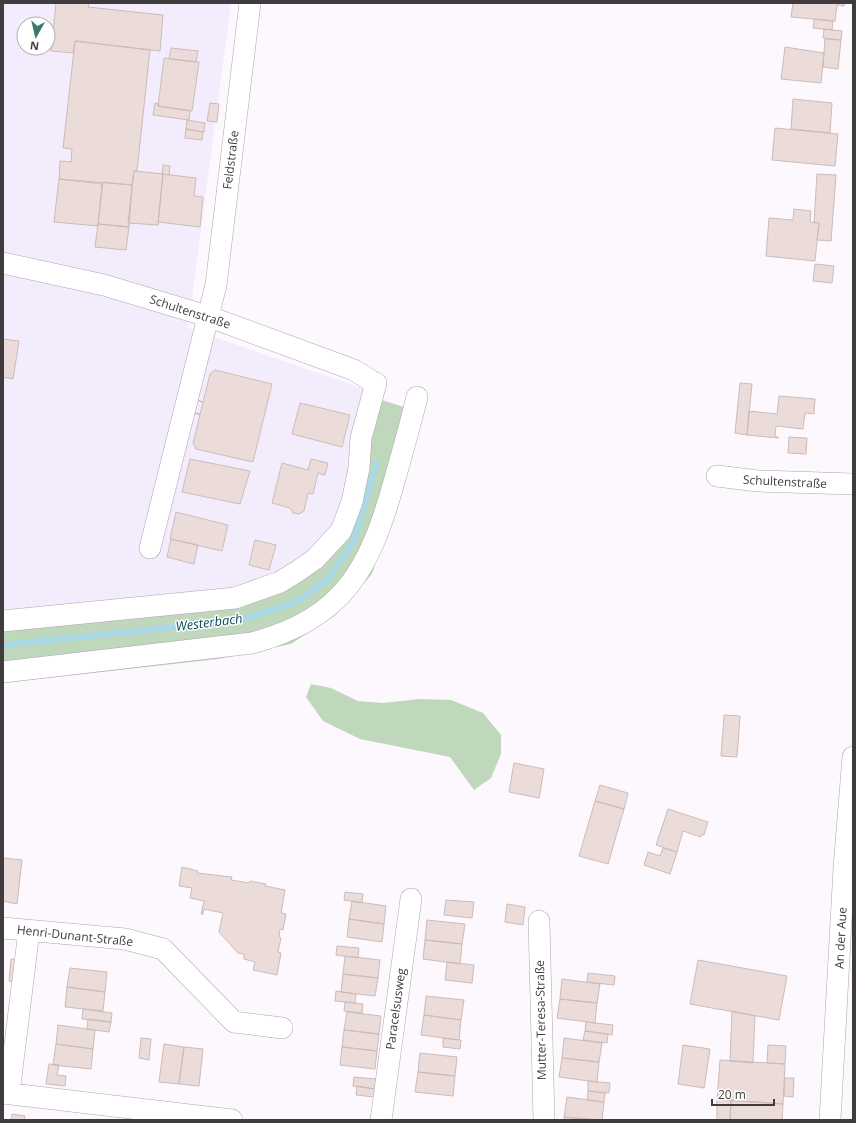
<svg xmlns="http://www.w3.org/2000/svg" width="856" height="1123" viewBox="0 0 856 1123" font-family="'Open Sans',sans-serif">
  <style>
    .industrial { fill: #f2ecfd; fill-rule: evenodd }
    .green { fill: #bfd7bb }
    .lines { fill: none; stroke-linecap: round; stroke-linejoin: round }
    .stream { stroke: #aad9e6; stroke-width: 6 }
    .building { fill: #ecdcd9; stroke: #ccbcb9 }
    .minor-casing { stroke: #aea5b0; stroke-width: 22 }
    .minor { stroke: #fff; stroke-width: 21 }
    .labels { text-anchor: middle; stroke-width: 3; stroke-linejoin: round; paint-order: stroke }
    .street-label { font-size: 12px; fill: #3f3b3f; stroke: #fff }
    .water-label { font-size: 13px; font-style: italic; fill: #064c5a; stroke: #fff }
  </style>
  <rect width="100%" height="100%" fill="#fdf7fe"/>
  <path class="industrial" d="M3 3H231L188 328 367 390 343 509 331 534 284 571 235 591 3 613ZM24 24H48V48H24Z"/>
  <path class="green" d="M366 395 423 413 372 574 334 616 291 644 218 659 3 683V614L235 591 284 571 331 534 343 509Z
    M311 684 331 688 358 701 383 703 420 699 451 700 483 713 501 735V754L491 778 474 790 450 757 360 739 323 721 306 697Z"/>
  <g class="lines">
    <path class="stream" d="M3 645 242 620 296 602 328 579 353 543 377 463"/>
  </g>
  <path class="building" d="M56 3H89L88 7 163 15 160 51 75 41 73 53 51 51Z
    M793 3H844V6L837 5 835 21 791 17Z
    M814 19 833 21 832 30 813 28Z
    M824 29 842 31 841 40 823 38Z
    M825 39 841 40 838 69 823 67Z
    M75 41 150 50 137 171H134L132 185 59 179 60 161 71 162 72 149 63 148Z
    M785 47 824 53 821 83 781 79Z
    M171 48 198 51 196 62 169 59Z
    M164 58 199 62 192 111 158 106Z
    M793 99 832 103 830 133 791 129Z
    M155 103 158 104V106L190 111 189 120 153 115Z
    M210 103 219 104 217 122 207 121Z
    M187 120 205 123 204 132 186 129Z
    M775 128 838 134 835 166 772 160Z
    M186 129 203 132 202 140 185 138Z
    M163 165 170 166 169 175 162 174Z
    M134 171 163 174 158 225 128 223Z
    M163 174 196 178 194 196 203 197 200 227 158 222Z
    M817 174 836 175 831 241 817 240 819 223 814 222Z
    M59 179 102 184 98 226 54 222Z
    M103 182 132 185 129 227 98 224Z
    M794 209 811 211 810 222 819 223 815 261 766 256 769 218 793 220Z
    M98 224 129 227 126 250 95 247Z
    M815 264 834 266 832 283 813 281Z
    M3 339 19 341 13 379 3 377Z
    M215 370 272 384 253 462 196 449 193 443 200 415 195 413 200 414 203 403 198 400 203 402 210 374Z
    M740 383 752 384 747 435 735 433Z
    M779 396 815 399 814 414 805 413 803 429 776 426 775 436 779 438 747 435 749 411 777 414Z
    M300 403 350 415 342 447 292 434Z
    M789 437 807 438 806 454 788 453Z
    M190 459 250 471 240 504 182 492Z
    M311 459 328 463 325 475 318 473 313 494 308 493 304 511 299 514 293 513 290 508 272 503 282 463 308 470Z
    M176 512 228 525 222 551 170 539Z
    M171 539 198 545 194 564 167 557Z
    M255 540 276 545 269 570 249 565Z
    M724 715 740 716 737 757 721 756Z
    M514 763 544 769 539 798 509 792Z
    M600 785 628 793 624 809 595 801Z
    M595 801 624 809 608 864 579 856Z
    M668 809 708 822 704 835 701 834V837L683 831 677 852 656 845Z
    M663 848 677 852 670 874 644 865 648 852 660 856Z
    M3 858 22 860 17 904 3 901Z
    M182 867 198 871 197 873 232 877 231 880 249 883 250 881 266 884 265 886 285 890 281 913 286 914 283 930 280 929 279 937 281 938 278 952 281 953 277 975 253 970 255 962 244 959V954L238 953 219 932 223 913 204 909 203 914H201L204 901 190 898 192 888 179 886Z
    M345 892 363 894 362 903 344 900Z
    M446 900 474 902 472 918 444 915Z
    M352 901 386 906 384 924 349 919Z
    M507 904 525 907 523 925 505 922Z
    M349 919 384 924 382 942 347 937Z
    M427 920 465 924 462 944 425 940Z
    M425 940 462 944 460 964 423 959Z
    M337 946 359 948 358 958 336 955Z
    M345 956 380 960 378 978 343 974Z
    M11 959 20 960 18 982 9 981Z
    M698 960 787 976 779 1020 690 1004Z
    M447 962 474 965 472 983 445 980Z
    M70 968 107 972 105 992 67 987Z
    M588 973 615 976 614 985 587 982Z
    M343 974 378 978 375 996 341 992Z
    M562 979 600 984 597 1003 560 999Z
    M67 987 105 992 103 1011 65 1007Z
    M336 991 356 994 355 1003 335 1001Z
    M426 996 464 1000 461 1020 424 1015Z
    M560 999 597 1003 595 1023 557 1018Z
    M345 1002 363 1004 362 1013 344 1011Z
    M83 1009 112 1013 111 1022 82 1019Z
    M732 1011 755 1016 753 1063 730 1061Z
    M347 1012 381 1016 379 1034 344 1030Z
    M424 1015 461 1020 459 1040 421 1035Z
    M88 1019 111 1022 109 1032 87 1029Z
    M586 1022 613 1025 612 1035 585 1031Z
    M58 1025 95 1030 93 1049 56 1044Z
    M344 1030 379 1034 377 1051 342 1047Z
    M585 1031 608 1034 607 1043 583 1040Z
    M141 1038 151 1039 149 1060 139 1058Z
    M443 1038 461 1040 460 1049 443 1047Z
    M564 1038 602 1043 599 1062 562 1058Z
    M56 1044 93 1049 91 1069 53 1065Z
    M164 1044 184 1047 179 1084 159 1082Z
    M683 1045 710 1049 704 1088 678 1084Z
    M768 1045 786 1046 785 1064 767 1063Z
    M184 1047 203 1049 199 1086 179 1084Z
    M342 1047 377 1051 375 1069 340 1065Z
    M420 1053 457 1057 455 1076 418 1072Z
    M562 1058 599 1062 597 1082 559 1077Z
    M720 1060 785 1064 783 1104 717 1100Z
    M49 1064 59 1065 57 1075 66 1076 65 1086 46 1084Z
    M418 1072 455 1076 453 1096 415 1092Z
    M354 1077 376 1079 375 1089 353 1086Z
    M785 1078H794L793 1097 784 1096Z
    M588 1081 610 1083 609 1093 588 1091Z
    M357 1086 375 1089 374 1097 356 1095Z
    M588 1091 605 1093 604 1102 587 1100Z
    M567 1097 604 1102 602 1120 564 1117Z
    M717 1100H731L730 1120H717Z
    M731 1100 783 1104 782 1120H730Z
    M12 1114 25 1116 24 1120H11Z
    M564 1117 591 1120H564Z"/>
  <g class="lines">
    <g class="minor-casing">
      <path id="minor" d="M3 263 104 285 207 316 354 370 370 380
        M717 476 758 481 853 484
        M150 548 216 285 250 3
        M3 621 235 598 280 582 298 571 315 559 341 531 352 502 359 468 361 438 376 383
        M3 672 252 643C344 619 370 568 394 482 402 454 410 426 417 397
        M539 921 544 1120
        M3 928 125 939 163 949 234 1022 282 1028
        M3 1093 232 1120
        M9 1093 29 931
        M381 1120 411 899
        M830 1120 844 868 853 757"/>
    </g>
    <use href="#minor" class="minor"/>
  </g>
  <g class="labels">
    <g class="street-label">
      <text transform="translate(231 160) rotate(-83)" y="4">Feldstraße</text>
      <text transform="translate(190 312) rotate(18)" y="4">Schultenstraße</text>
      <text transform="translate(785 482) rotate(3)" y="4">Schultenstraße</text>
      <text transform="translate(75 936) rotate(6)" y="4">Henri-Dunant-Straße</text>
      <text transform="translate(841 938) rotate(-87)" y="4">An der Aue</text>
      <text transform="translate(396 1009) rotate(-82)" y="4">Paracelsusweg</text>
      <text transform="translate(541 1020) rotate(-91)" y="4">Mutter-Teresa-Straße</text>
    </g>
    <g class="water-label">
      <text transform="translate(209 622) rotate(-7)" y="5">Westerbach</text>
    </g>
  </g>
  <rect width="856" height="1123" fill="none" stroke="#3f3b3f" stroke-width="8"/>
  <g transform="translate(36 36) rotate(188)"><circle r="19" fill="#ffffff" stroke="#b2b1b2"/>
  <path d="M0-3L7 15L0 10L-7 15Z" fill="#3a7a69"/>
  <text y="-6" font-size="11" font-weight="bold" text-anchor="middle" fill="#3f3b3f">N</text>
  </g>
  <path d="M712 1099v6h62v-6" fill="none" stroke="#3f3b3f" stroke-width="2"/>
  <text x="718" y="1099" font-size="12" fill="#3f3b3f" stroke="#ffffff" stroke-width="3" paint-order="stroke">20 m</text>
</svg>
